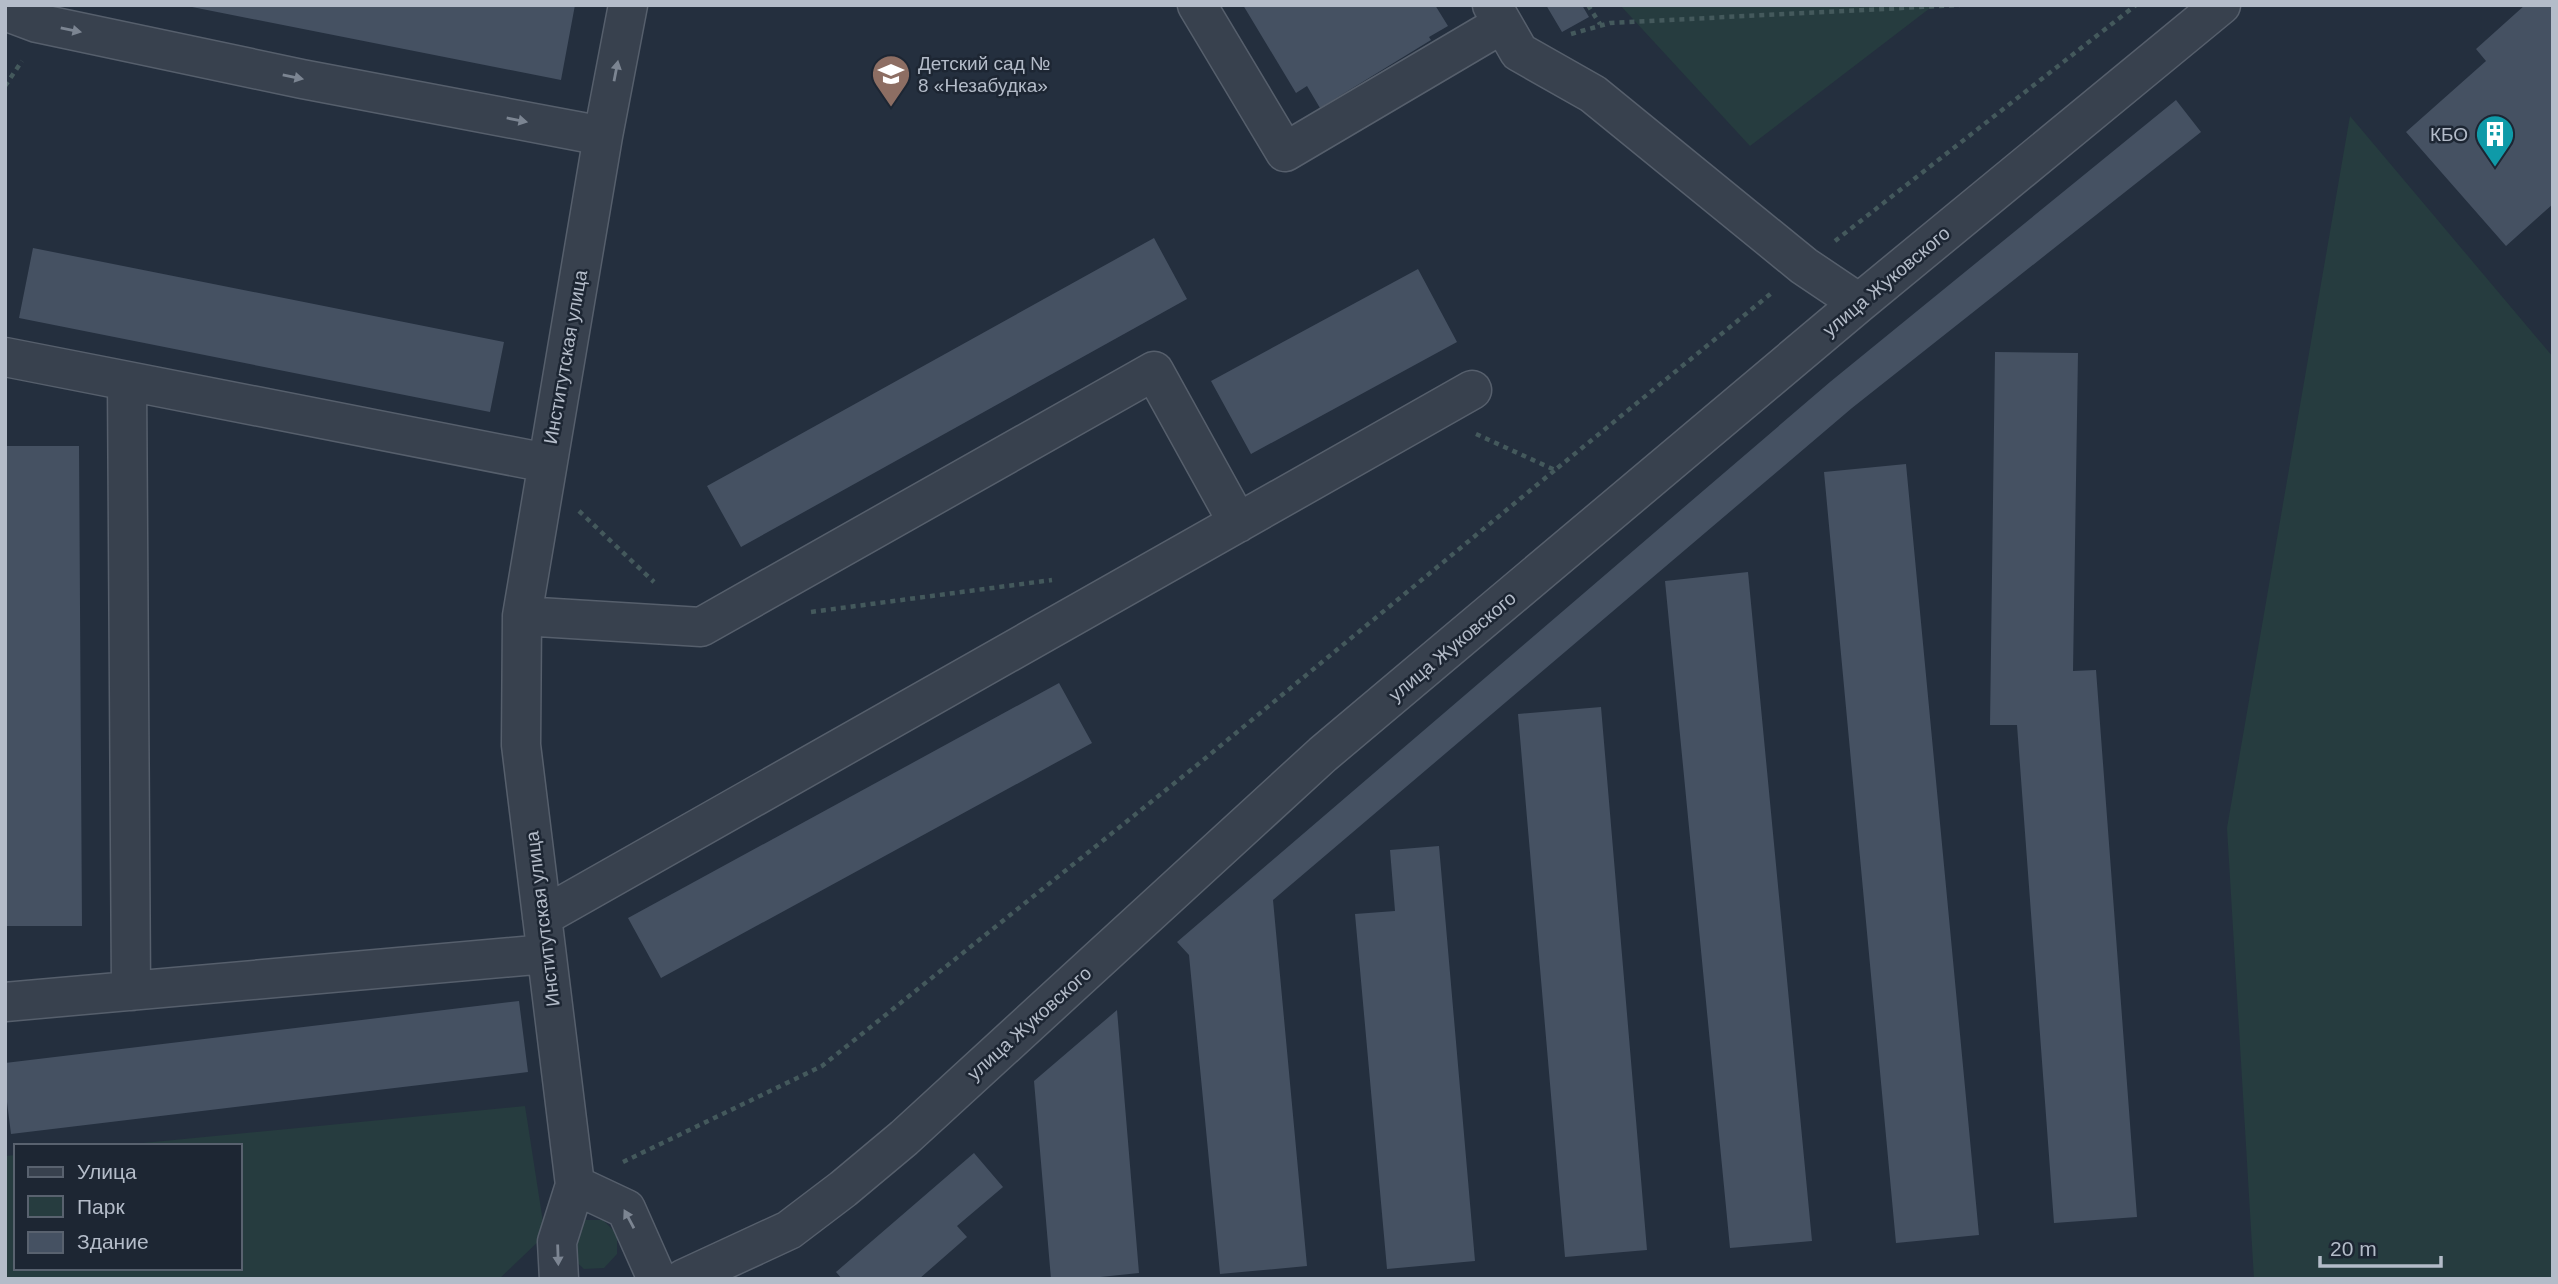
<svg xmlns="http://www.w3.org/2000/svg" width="2558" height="1284" viewBox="0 0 2558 1284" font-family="Arial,sans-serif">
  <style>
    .green { fill: #263c3f }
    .building { fill: #455162 }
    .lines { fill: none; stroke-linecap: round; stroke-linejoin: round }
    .minor-casing { stroke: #565f6c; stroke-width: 41 }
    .path { stroke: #44595c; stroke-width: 4.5; stroke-dasharray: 5 5; stroke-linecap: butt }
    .minor { stroke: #38414e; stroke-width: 38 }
    .oneway { fill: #7c8592 }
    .labels { text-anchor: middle; stroke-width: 5; stroke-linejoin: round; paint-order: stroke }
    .poi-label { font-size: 19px; fill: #b4bcc9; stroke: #1d2633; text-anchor: start }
    .street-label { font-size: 19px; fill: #b4bcc9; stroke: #1d2633 }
  </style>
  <rect width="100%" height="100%" fill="#242f3e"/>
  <path class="green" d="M1620 5H1934L1750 146Z
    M2350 116 2553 357V1279H2254L2227 828Z
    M525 1106 545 1235 499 1279H5V1156L16 1155V1268H240V1146H112Z
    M583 1220H603L617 1234V1254L604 1268 584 1269 569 1255Z"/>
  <path class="building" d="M182 5H575L561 80Z
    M1243 5H1435L1448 26 1429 37 1431 40 1320 108 1307 86 1296 93Z
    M1546 5H1582L1589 17 1562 32Z
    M2525 5H2553V204L2506 246 2406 132 2486 61 2476 49Z
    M2176 100 2201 132 1852 408 1273 900 1307 1266 1220 1274 1189 955 1177 942 1830 382Z
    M1154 238 1187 299 741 547 707 486Z
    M33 248 504 342 490 412 19 318Z
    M1418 269 1457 342 1251 454 1211 381Z
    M1995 352 2078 353 2073 671 2096 670 2137 1217 2054 1223 2017 725H1990Z
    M5 446H79L82 926H7Z
    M1906 464 1979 1235 1896 1243 1824 472Z
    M1748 572 1812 1241 1730 1248 1665 581Z
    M1059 683 1092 743 661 978 628 918Z
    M1601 707 1647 1250 1565 1257 1518 714Z
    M1439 846 1475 1261 1387 1269 1355 914 1395 911 1390 850Z
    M519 1001 528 1072 11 1134 5 1086V1063Z
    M1117 1010 1139 1273 1081 1279H1051L1034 1081Z
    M974 1153 1003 1187 957 1226 967 1237 919 1279H842L836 1272Z"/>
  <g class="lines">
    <g class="minor-casing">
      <path id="minor" d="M1197 5 1285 152 1502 24
        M1492 5 1519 52 1593 94 1804 266 1859 303
        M5 11 37 23 302 79 603 136
        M5 357 547 463
        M127 381 131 991
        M522 616 701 627 1154 371 1238 523
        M542 917 1472 390
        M5 1002 546 954
        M575 1185 626 1209 657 1279
        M559 1279 557 1242 575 1185 521 745 522 616 603 136 628 5
        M683 1279 789 1230 843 1189 904 1138 1323 754 1859 303 2221 5"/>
    </g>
    <path class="path" d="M1588 5 1600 24
      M1571 34 1610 23 1960 5
      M5 86 22 61
      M1835 241 2136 5
      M1476 434 1555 470 1774 291
      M579 511 654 582
      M811 612 1052 580
      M623 1162 822 1066 1202 761 1555 470"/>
    <use href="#minor" class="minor"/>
  </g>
  <defs><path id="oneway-solid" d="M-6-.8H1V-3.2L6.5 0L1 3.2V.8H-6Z" transform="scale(1.75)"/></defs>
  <g class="oneway">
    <use href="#oneway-solid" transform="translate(71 30) rotate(12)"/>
    <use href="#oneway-solid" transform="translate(616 71) rotate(-79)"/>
    <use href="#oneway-solid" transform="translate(293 77) rotate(12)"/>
    <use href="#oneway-solid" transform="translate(517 120) rotate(11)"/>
    <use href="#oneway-solid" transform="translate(629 1219) rotate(-118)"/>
    <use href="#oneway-solid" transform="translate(558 1255) rotate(88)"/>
  </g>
  <defs>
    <g id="school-pin" transform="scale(2.0125)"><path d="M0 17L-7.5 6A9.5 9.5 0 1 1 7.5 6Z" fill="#8d6e63" stroke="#1d2633"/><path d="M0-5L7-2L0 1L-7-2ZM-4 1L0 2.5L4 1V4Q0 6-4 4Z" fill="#fff"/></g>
    <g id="building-pin" transform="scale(2.0125)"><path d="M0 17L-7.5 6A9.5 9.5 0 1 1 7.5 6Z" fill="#0f9aa8" stroke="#1d2633"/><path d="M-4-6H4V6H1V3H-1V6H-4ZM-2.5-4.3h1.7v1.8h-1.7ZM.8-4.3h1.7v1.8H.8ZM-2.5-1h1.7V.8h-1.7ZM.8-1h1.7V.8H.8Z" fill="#fff"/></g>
  </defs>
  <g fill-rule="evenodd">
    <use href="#school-pin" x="891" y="74"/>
    <use href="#building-pin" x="2495" y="134"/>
  </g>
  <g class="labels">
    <g class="poi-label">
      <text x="918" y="70">Детский сад №<tspan x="918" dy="22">8 «Незабудка»</tspan></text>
      <text x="2468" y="141" text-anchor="end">КБО</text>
    </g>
    <g class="street-label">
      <text transform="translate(1886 281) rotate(-40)" y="7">улица Жуковского</text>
      <text transform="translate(565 357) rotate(-80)" y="7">Институтская улица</text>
      <text transform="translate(1452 646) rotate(-40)" y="7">улица Жуковского</text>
      <text transform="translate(542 919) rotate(-97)" y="7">Институтская улица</text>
      <text transform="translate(1029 1023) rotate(-42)" y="7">улица Жуковского</text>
    </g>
  </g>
  <rect width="2558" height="1284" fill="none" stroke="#b4bcc9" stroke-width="14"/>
  <rect x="14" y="1144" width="228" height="126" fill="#1d2633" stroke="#59626f" stroke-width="2"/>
  <rect x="28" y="1167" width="35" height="10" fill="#38414e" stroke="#59626f" stroke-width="2"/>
  <text x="77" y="1179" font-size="21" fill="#b4bcc9">Улица</text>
  <rect x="28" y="1196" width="35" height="21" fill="#263c3f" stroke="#59626f" stroke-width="2"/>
  <text x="77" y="1214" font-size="21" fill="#b4bcc9">Парк</text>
  <rect x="28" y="1232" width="35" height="21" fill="#455162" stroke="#59626f" stroke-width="2"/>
  <text x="77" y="1249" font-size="21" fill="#b4bcc9">Здание</text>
  <path d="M2320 1256v10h121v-10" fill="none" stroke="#b4bcc9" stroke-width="3.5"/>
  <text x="2330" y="1256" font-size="21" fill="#b4bcc9" stroke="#1d2633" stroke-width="5" paint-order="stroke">20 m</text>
</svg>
